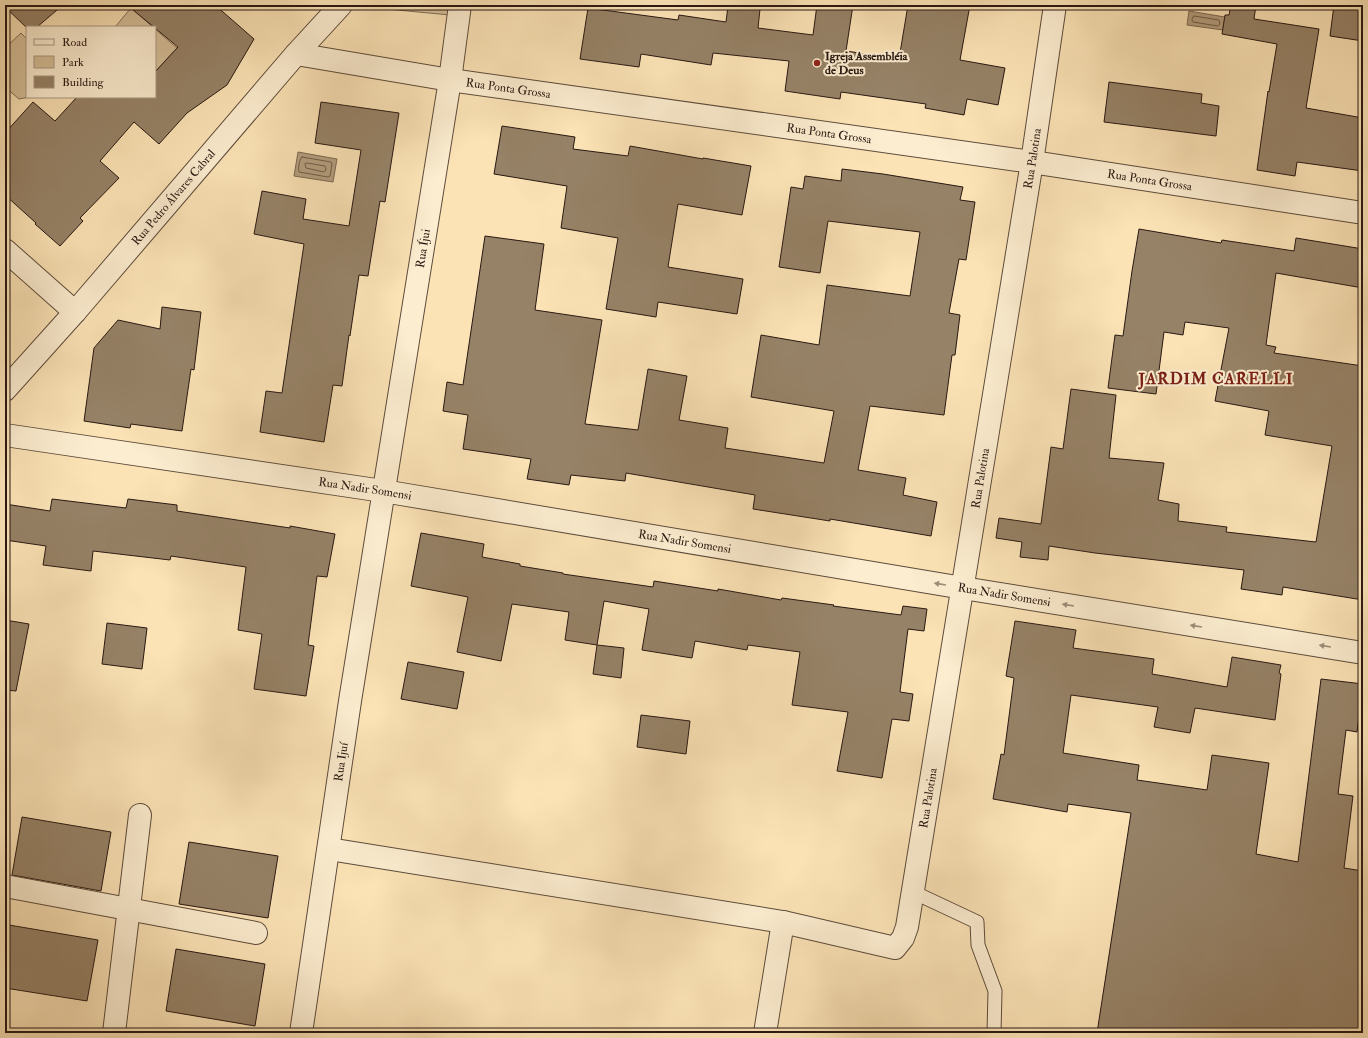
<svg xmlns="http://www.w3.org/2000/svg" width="1368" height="1038" viewBox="0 0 1368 1038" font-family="'IM FELL Double Pica',serif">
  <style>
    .green { fill: #d7c09a; stroke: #806c56 }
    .water { fill: #b49e7e; stroke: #7c6853 }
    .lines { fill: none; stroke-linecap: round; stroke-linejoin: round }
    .shore { stroke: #6e5b48; stroke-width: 1 }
    .building { fill: #968267; stroke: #291812 }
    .service-casing { stroke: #5e4b3b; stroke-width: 15 }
    .minor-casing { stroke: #5e4b3b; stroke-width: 24 }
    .tertiary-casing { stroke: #5e4b3b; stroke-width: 24 }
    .service { stroke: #fcedd0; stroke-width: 13 }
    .minor { stroke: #fcedd0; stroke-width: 22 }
    .tertiary { stroke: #fcedd0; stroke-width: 22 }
    .oneway { fill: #9d8d7a }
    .poi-dot { fill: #8f2418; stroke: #fcedd0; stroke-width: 1.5 }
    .labels { text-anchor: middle; stroke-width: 4; stroke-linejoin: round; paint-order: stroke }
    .poi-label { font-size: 12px; font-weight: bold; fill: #291812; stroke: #fcedd0; text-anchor: start }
    .street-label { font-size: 12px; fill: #291812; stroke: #fcedd0 }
    .district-label { font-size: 16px; font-weight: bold; letter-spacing: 1px; fill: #7a1f14; stroke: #fcedd0 }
  </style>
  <rect width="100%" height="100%" fill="#fbe3b6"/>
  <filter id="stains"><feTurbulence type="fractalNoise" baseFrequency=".005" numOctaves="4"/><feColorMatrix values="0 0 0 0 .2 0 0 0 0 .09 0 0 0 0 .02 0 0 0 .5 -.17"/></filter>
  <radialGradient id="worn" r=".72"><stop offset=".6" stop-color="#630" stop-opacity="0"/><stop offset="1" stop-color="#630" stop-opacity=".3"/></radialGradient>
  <path class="green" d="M378 5H452L450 15 376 8Z
    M131 8 153 27H115Z
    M155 29 177 48 155 72Z
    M21 33 27 39V97H29L19 99 5 87V48Z"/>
  <path class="water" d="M1189 11 1225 17 1223 30 1187 25Z
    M298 152 337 159 333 182 294 176Z"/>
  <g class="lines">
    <path class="shore" d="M1194 16 1219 20 1220 24 1218 26 1193 22 1192 20Z
      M302 157 331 162 332 164 330 176 328 177 299 172C298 169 299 160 302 157Z
      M307 163 325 166 326 170 324 172 306 168 305 164Z"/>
  </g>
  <path class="building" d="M5 5H63L37 27 27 28 5 7Z
    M127 5H215L254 39 227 85 187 113 159 144 134 122 100 161 119 178 80 218 83 221 60 246 35 224 36 223 5 195V133L33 102 55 121 77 97H155V72L178 47Z
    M817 5H853L846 51 899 59 908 5H970L960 60 1005 68 998 105 967 99 964 115 925 108 926 104 841 92 840 99 785 91 789 61 713 53 711 65 641 54 639 67 580 59 588 8 678 20 679 15 726 22 728 6 760 9 758 28 813 35Z
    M1231 5H1256L1254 19 1319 29 1306 108 1363 118V171L1297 162 1295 176 1257 170 1268 91 1269 92 1277 44 1222 34 1225 15H1229Z
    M1334 5H1363V41L1330 36Z
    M1109 82 1202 94 1201 103 1219 106 1216 136 1104 122Z
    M321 102 399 113 385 202 380 201 368 276 359 275 350 336 349 335 342 386 333 385 324 442 260 432 266 391 282 393 304 244 254 234 262 191 306 199 303 219 349 226 361 150 315 143Z
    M502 126 575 137 573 149 628 156 630 146 703 159V158L751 166 742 215 678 204 668 267 743 279 737 314 658 302 656 317 606 309 618 238 561 228 567 186 494 174Z
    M842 169 883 174 963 187 960 200 975 202 966 260 959 259 949 313 960 315 955 355H952L944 415 870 406 858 470 906 478 903 495 937 502 931 536 830 519V521L753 509 755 495 626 473 625 481 571 475 569 485 527 479 531 459 463 449 468 415 443 411 447 382 463 385 485 236 544 244 535 310 602 320 585 424 638 430 648 369 687 376 679 420 728 428 725 448 824 463 834 411 751 397 761 335 819 345 827 285 910 296 920 232 828 221 820 273 779 267 791 187 803 189 805 176 841 181Z
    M1139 229 1221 243 1222 240 1294 251 1296 238 1363 249V288L1276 273 1266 345 1276 347 1274 353 1363 366V600L1283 587 1282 595 1241 589 1244 570 1095 553 1049 546 1048 560 1020 557 1022 542 996 538 999 518 1041 524 1051 447 1063 449 1071 389 1116 395 1109 458 1164 463 1158 500 1179 504 1178 521 1227 527 1226 532 1316 542 1332 446 1265 435 1269 411 1215 401 1229 328 1185 322 1183 335 1164 332 1156 394 1108 388 1115 335 1123 336 1132 271Z
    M162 307 201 312 194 370 191 369 182 431 131 424 130 428 84 421 94 348 118 320 160 329Z
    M52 499 126 508 128 499 177 505V511L290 528V526L335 534 327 577 317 576 308 645 314 646 306 696 254 689 262 634 238 630 246 567 171 556 170 560 93 551 91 571 43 565 46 546 5 540V504L50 511Z
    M421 533 484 544 482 557 520 564V566L563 573V574L653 587 654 581 718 591V589L781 600 782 598 834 605 833 606 901 615 903 606 927 609 924 631 908 629 900 692 913 694 909 721 892 719 882 778 837 771 848 712 792 705 800 652 748 645 747 650 695 641 692 658 642 650 649 609 604 601 597 645 565 640 569 612 512 604 501 661 457 652 468 597 411 586Z
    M5 620 29 624 16 691 5 690Z
    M1015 621 1076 630 1073 648 1154 659 1152 674 1227 687 1232 657 1281 665 1279 673 1281 674 1275 720 1195 708 1190 733 1154 727 1158 707 1071 695 1063 753 1139 765 1137 780 1207 790 1212 755 1269 763 1256 854 1298 862 1321 679 1363 684 1357 732 1346 730 1338 794 1353 796 1344 868 1363 871V1033H1097L1131 813 1068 804 1067 812 993 799 1001 754 1004 755 1014 678 1006 676Z
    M107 623 147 628 142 669 102 664Z
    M597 645 624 648 621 678 593 674Z
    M408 662 464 672 457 709 401 699Z
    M641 715 690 721 686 754 637 747Z
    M22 817 111 832 101 891 12 875Z
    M189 842 278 856 268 918 179 904Z
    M9 925 98 940 87 1001 5 988V947Z
    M176 949 265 964 255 1026 166 1011Z"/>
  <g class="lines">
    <g class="service-casing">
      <path id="service" d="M913 892 977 922 978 945 995 991 994 1033"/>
    </g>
    <g class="minor-casing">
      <g id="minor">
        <path id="s1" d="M296 54 450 80 1032 162 1363 213"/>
        <path id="s2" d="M5 435 383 491 963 588 1363 653"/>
        <path id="s3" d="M329 849 783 922 895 948 903 938 907 927 1032 162 1055 5"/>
        <path d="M5 886 256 933"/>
        <path d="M114 1033 140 815"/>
        <path id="s4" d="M301 1033 350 701 450 80 460 5"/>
        <path d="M765 1033 783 922"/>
      </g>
    </g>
    <g class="tertiary-casing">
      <g id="tertiary">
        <path d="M5 250 75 312"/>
        <path id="s5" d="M5 390 75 312 296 54 341 5"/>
      </g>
    </g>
    <use href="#service" class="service"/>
    <use href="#minor" class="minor"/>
    <use href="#tertiary" class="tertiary"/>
  </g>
  <defs><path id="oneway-solid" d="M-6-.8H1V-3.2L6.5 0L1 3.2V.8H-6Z"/></defs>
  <g class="oneway">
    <use href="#oneway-solid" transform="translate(940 584) rotate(-171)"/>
    <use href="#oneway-solid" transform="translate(1068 605) rotate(-171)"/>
    <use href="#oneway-solid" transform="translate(1196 626) rotate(-171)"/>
    <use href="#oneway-solid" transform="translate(1325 646) rotate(-171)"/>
  </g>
  <circle class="poi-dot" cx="817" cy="63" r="4"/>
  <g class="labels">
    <g class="poi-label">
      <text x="825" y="60">Igreja Assembléia<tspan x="825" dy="14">de Deus</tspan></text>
    </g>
    <g class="street-label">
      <text dy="4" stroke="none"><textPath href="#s1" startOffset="215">Rua Ponta Grossa</textPath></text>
      <text dy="4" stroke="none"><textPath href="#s1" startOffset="539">Rua Ponta Grossa</textPath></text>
      <text dy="4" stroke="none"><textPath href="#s3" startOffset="1378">Rua Palotina</textPath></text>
      <text dy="4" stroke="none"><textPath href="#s1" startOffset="863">Rua Ponta Grossa</textPath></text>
      <text dy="4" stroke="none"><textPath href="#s5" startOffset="256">Rua Pedro Álvares Cabral</textPath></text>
      <text dy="4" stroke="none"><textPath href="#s4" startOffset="794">Rua Íjui</textPath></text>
      <text dy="4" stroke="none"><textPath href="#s3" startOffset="1054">Rua Palotina</textPath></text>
      <text dy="4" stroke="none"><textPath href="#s2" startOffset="364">Rua Nadir Somensi</textPath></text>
      <text dy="4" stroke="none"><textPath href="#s2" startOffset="688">Rua Nadir Somensi</textPath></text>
      <text dy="4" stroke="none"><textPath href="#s2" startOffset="1012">Rua Nadir Somensi</textPath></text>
      <text dy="4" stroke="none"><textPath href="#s4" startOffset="274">Rua Ijuí</textPath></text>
      <text dy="4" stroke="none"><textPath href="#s3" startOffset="730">Rua Palotina</textPath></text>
    </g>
    <g class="district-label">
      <text x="1216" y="384">JARDIM CARELLI</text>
    </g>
  </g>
  <rect width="1368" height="1038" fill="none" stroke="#fbe3b6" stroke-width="20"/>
  <rect x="6" y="6" width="1356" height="1026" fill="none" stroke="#291812" stroke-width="2"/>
  <rect x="10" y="10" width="1348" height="1018" fill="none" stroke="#291812"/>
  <rect x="26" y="26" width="130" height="72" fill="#fcedd0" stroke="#a89884"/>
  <rect x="34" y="39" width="20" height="6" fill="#fcedd0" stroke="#a89884"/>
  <text x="62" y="46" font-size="12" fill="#291812">Road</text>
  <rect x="34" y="56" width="20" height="12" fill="#d7c09a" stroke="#a89884"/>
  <text x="62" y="66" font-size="12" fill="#291812">Park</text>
  <rect x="34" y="76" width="20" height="12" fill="#968267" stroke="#a89884"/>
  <text x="62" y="86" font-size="12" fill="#291812">Building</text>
  <rect width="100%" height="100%" filter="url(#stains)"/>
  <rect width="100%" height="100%" fill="url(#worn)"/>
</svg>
